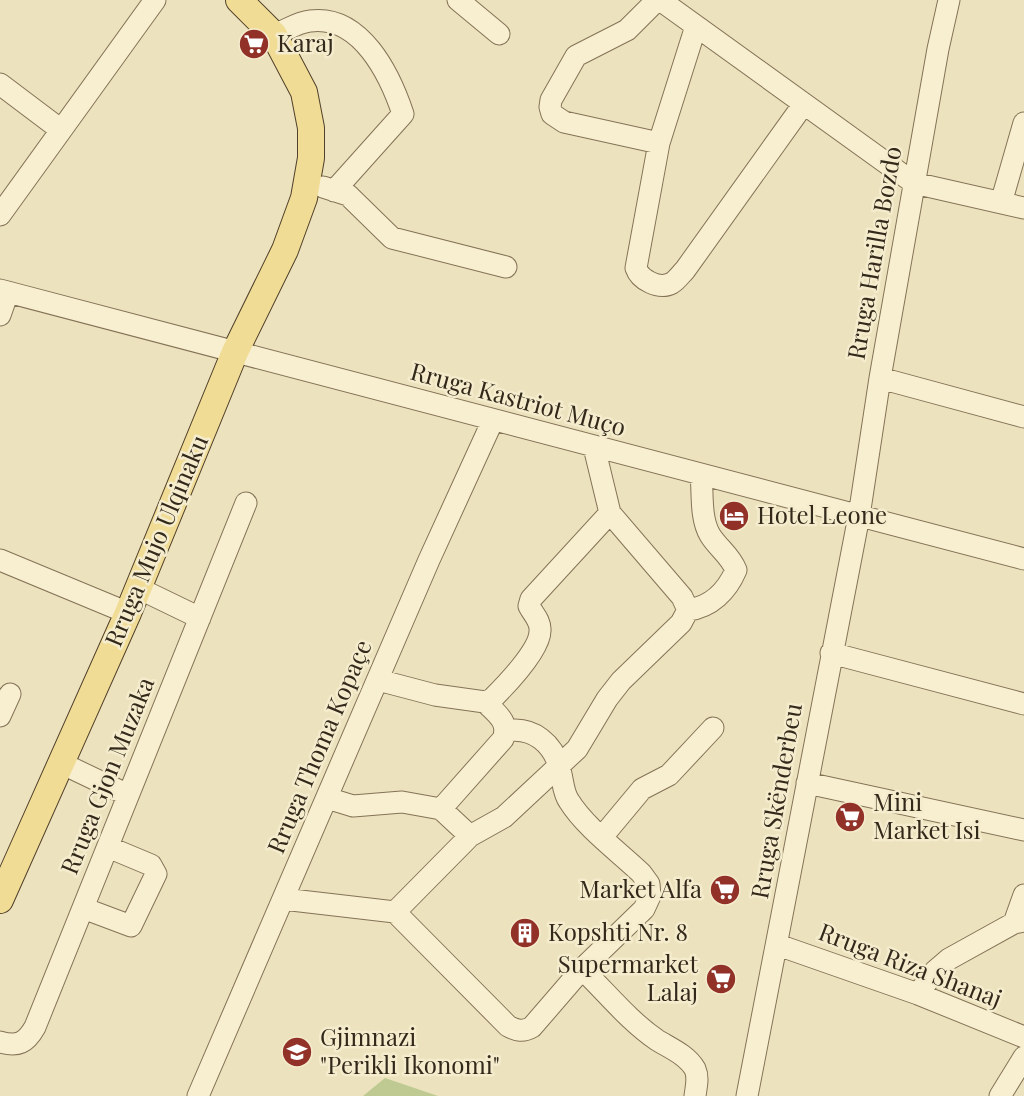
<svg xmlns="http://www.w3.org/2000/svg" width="1024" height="1096" viewBox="0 0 1024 1096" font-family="'Playfair Display',serif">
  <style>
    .green { fill: #beca92 }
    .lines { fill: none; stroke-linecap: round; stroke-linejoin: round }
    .minor-casing { stroke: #847357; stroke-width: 23 }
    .major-casing { stroke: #51402b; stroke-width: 28 }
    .minor { stroke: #f8efd0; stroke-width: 21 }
    .major { stroke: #f0dc94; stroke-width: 26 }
    .labels { text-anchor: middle; stroke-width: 5; stroke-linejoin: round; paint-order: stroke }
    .poi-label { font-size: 24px; fill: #33291b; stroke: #f4eccd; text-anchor: start }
    .street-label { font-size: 24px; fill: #33291b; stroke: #f4eccd }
  </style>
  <rect width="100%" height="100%" fill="#ece2bd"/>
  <path class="green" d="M385 1078 438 1096H363Z"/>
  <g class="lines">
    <g class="minor-casing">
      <path id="minor" d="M458 0 499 34
        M657 0 627 30 576 56 551 100 550 107 552 114 564 122 659 143 696 26
        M660 0 914 183 1024 208
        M274 35C285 31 298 22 310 21 361 14 390 75 403 114L334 191
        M0 84 61 130
        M659 143 636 268C640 280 659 290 672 283 677 280 681 274 685 270L803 105
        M323 187 348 195 392 238 506 267
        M1001 203 1024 123
        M0 215 155 0
        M0 290 1024 559
        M0 315 8 292
        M880 378 1024 417
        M0 560 128 613
        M138 588 200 618
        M688 610C711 607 727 591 736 570 730 555 718 548 710 535 700 518 703 493 701 475
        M831 653 1024 704
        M378 680 435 695 485 702 492 699C506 685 540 650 540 631 541 621 533 614 529 606L531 599 610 513
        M0 716 10 694
        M61 763 128 795
        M807 783 1024 830
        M327 798 353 806 402 802 441 809 470 836
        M441 809 503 739C510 722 496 713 485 702
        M602 837 642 789 669 775 713 728
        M283 899 395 912
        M83 908 131 926 156 874 151 865 108 847
        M395 912 470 836 504 817 577 749 607 699 621 681 681 623 688 610 682 597 610 513 594 447
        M395 912 508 1026C517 1031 523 1032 532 1027L582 969 644 909 650 896 649 884 641 873C619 852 585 827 569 801 563 793 563 780 560 770 554 744 533 726 506 731
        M1014 923 1024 895
        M778 945 918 994 1024 1037
        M582 969C606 992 629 1021 657 1040 670 1048 687 1055 695 1069 699 1078 696 1087 695 1096
        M918 994 935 971 949 959 1014 923 1024 921
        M0 1042C18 1047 26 1043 35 1027L246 503
        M198 1096 429 560 493 420
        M747 1096 859 516 880 378 938 49 949 0
        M1000 1096 1024 1057"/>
    </g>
    <g class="major-casing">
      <path id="major" d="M0 900 128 613 235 352 285 250 304 198 311 158V128L304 92 274 35 239 0"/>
    </g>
    <use href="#minor" class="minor"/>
    <use href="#major" class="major"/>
  </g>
  <defs>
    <g id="supermarket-disc" transform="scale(1.575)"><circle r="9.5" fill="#913128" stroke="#f4eccd"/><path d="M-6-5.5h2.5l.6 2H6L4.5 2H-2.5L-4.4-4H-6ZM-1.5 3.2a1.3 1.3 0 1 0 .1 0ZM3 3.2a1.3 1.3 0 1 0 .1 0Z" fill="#fff"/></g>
    <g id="hotel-disc" transform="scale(1.575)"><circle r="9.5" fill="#913128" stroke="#f4eccd"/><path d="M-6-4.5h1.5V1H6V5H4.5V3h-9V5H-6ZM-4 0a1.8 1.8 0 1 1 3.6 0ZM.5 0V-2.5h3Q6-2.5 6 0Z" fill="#fff"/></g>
    <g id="building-disc" transform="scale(1.575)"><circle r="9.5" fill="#913128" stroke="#f4eccd"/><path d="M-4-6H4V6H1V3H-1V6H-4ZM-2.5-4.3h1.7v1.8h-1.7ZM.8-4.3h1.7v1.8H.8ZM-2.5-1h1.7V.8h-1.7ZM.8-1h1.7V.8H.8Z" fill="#fff"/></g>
    <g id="school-disc" transform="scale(1.575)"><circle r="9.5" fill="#913128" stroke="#f4eccd"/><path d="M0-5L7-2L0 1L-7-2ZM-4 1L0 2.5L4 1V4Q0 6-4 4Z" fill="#fff"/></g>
  </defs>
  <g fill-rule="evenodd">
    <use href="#supermarket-disc" x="254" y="44"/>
    <use href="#hotel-disc" x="734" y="516"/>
    <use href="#supermarket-disc" x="850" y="817"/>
    <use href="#supermarket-disc" x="725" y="890"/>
    <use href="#building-disc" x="525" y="933"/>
    <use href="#supermarket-disc" x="721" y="979"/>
    <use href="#school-disc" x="297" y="1052"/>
  </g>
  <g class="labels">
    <g class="poi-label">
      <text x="277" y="52">Karaj</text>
      <text x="757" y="524">Hotel Leone</text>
      <text x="873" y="811">Mini<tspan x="873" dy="28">Market Isi</tspan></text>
      <text x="702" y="898" text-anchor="end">Market Alfa</text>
      <text x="548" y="941">Kopshti Nr. 8</text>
      <text x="698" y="973" text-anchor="end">Supermarket<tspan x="698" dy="28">Lalaj</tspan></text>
      <text x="320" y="1046">Gjimnazi<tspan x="320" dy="28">"Perikli Ikonomi"</tspan></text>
    </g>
    <g class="street-label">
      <text transform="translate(875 253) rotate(-80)" y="8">Rruga Harilla Bozdo</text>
      <text transform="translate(518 400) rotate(15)" y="8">Rruga Kastriot Muço</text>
      <text transform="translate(157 541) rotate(-67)" y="8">Rruga Mujo Ulqinaku</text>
      <text transform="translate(320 747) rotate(-67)" y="8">Rruga Thoma Kopaçe</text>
      <text transform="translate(108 776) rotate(-68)" y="8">Rruga Gjon Muzaka</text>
      <text transform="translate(777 801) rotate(-80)" y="8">Rruga Skënderbeu</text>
      <text transform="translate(910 966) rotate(21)" y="8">Rruga Riza Shanaj</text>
    </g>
  </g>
</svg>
